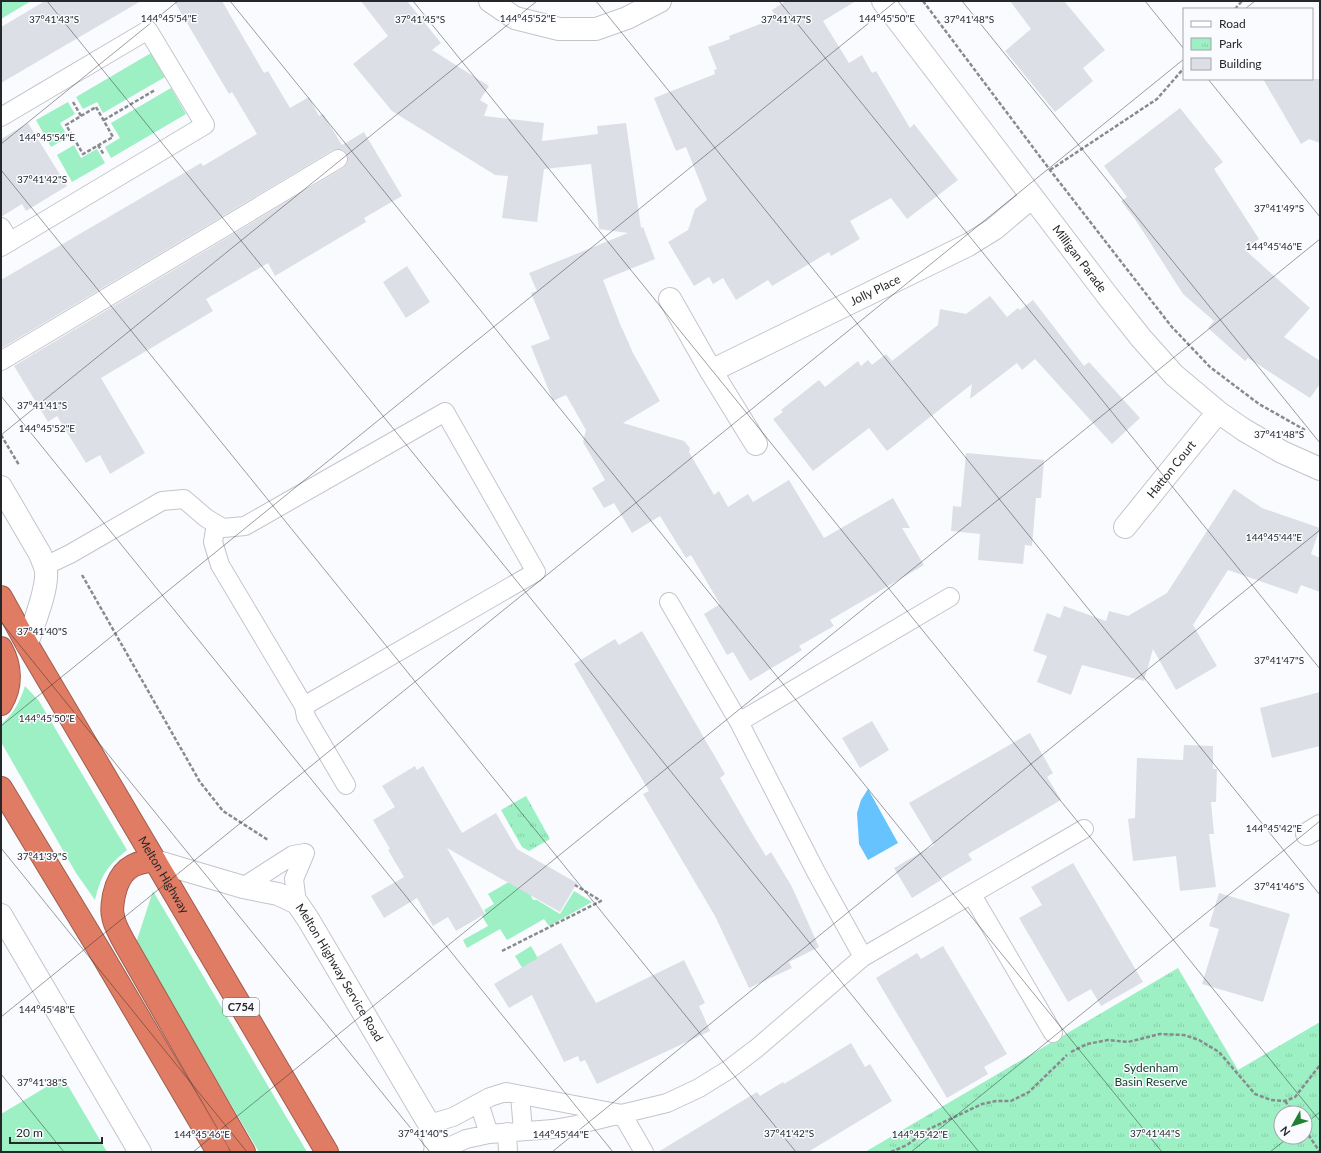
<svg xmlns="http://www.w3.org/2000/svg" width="1321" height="1153" viewBox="0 0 1321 1153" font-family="Lato,sans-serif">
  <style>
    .grass { fill: #9cf0c3 }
    .park { fill: url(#park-tufts); fill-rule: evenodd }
    .water { fill: #66c3fe }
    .building { fill: #dddfe6 }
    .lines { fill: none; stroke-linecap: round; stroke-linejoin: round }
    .lane-casing { stroke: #c3c5cb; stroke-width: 20 }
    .street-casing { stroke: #c3c5cb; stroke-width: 24 }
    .highway-casing { stroke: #9f5e4f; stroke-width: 24 }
    .path { stroke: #898a8e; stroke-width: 2.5; stroke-dasharray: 4 2; stroke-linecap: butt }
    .lane { stroke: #fff; stroke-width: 18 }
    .street { stroke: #fff; stroke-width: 22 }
    .highway { stroke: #e07c63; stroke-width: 22 }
    .ticks { fill: none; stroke: #26272a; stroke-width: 1; stroke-opacity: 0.45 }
    .labels { text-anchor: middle; stroke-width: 3; stroke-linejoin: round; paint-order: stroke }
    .shield { fill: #f9fbff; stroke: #65676a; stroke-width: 1 }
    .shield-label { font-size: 11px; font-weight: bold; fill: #26272a }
    .street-label { font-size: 12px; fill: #26272a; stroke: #f9fbff }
    .park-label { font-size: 12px; fill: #16422d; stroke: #f9fbff }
    .ticks-label { font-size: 10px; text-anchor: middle; fill: #26272a; stroke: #f9fbff; stroke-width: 3; stroke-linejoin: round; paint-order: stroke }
  </style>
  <defs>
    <pattern id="park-tufts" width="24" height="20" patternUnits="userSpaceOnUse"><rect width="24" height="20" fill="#9cf0c3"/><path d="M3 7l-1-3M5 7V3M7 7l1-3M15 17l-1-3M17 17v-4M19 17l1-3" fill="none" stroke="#86cea8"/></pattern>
  </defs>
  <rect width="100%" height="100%" fill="#f9fbff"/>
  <path class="grass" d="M1 1H31L1 19Z
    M151 53 165 77 103 113 97 102 83 109 76 97Z
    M171 88 186 114 111 158 105 147 120 138 111 123Z
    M68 102 75 114 60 123 68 137 51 147 36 120Z
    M74 145 81 158 97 149 105 163 72 182 57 155Z
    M25 686 39 701 127 850C107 866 101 875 95 900L76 873 1 742V725C14 712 19 704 25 686Z
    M512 880 530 892 531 896 533 900H537L560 914 574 891 592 902 549 926 544 919 507 940 500 929 467 948 463 940 488 926 482 916 486 913 484 910 494 904 488 894Z
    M153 891 307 1152H259L136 943Z
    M531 946 557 992 542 1001 515 956Z
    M63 1077 107 1152H1V1114Z"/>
  <path class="park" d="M526 796 550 839 529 851 522 847 501 810Z
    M1178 968 1238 1070 1320 1022V1152H865ZM1281 1113H1305V1137H1281Z"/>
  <path class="water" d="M868 789 898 843 868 860 859 844 857 813 861 800Z"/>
  <path class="building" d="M45 1H141L1 83V27Z
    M174 1H222L264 73 268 71 290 108 309 97 319 116 323 114 342 145 364 132 402 196 364 218 366 222 275 276 268 263 206 299 213 311 101 378 145 453 110 474 100 455 86 463 57 416 48 422 14 366 343 168 347 164 348 159 347 154 343 150 338 149 333 150 2 348 1 346V280L201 163 203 166 257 134 232 92 229 94Z
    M361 1H407L441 43 432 50 489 86 480 100 488 105 484 116 544 123 542 141 598 134 597 126 626 123 641 228 643 227 655 259 603 280 622 329V328L633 353 660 401 623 423 684 441 690 448 689 452 714 495 719 491 728 507 748 494 753 502 789 480 824 538 893 498 910 528H902L924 565 830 620 834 626 799 646 802 650 750 681 733 652 727 655 704 614 720 604 691 555 686 558 660 516 632 533 614 503 604 508 592 488 605 480 583 442 586 430 566 395 553 401 531 346 550 339 531 293 537 291 529 273 628 233 599 229 591 164 544 169 537 222 502 218 508 176 495 175 392 111 353 64 388 36Z
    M786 1H856L823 21 849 63 862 55 872 73 876 71 910 128 914 124 958 180 907 219 891 198 850 221 860 239 831 256 829 252 772 286 768 280 736 300 723 278 713 284 709 277 694 286 668 242 688 230 695 209 707 200 686 147 676 151 654 98 715 74 714 70 717 69 708 47 730 39 729 36 776 18 772 10Z
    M1010 1H1064L1105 50 1083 68 1093 81 1055 112 1005 51 1031 29Z
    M1263 79H1320V143L1309 139 1301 144Z
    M1180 108 1223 162 1214 169 1259 239 1244 249 1310 308 1284 337 1320 361V384L1310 398 1248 358 1245 361 1208 328 1214 321 1183 294 1135 219 1121 201 1127 197 1104 166Z
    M28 123 67 186 26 211 22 204 1 217V139Z
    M407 266 430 302 406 318 383 282Z
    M990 296 1007 317 1018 308 1020 310 1033 300 1084 366 1089 362 1140 418 1112 444 1035 359 1022 370 1017 363 970 399 972 384 887 451 869 428 813 471 773 419 783 412 781 410 819 380 825 387 858 361 861 366 868 360 872 365 886 354 892 361 938 325 940 309 966 314Z
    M966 453 1044 460 1041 498H1036L1032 546 1025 545 1023 564 978 560 980 534 951 531 953 506 961 507Z
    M1234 489 1262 508 1320 528 1311 554 1320 558V592L1301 585 1297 594 1228 570 1193 625 1217 666 1176 690 1153 649 1144 681 1082 665 1071 695 1037 682 1047 656 1033 651 1047 613 1060 618 1064 606 1106 621 1109 611 1128 616 1167 593Z
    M642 631 725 774 720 778 750 830 766 856 771 852 792 887 819 947 789 962 792 968 749 988 715 916 643 794 649 791 574 664 615 639 619 645Z
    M1320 692V746L1272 758 1260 708Z
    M872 721 889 750 860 768 842 738Z
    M1030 733 1053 773 1047 777 1061 800 968 854 972 860 940 879 941 880 912 898 894 868 934 845 909 803Z
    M1184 745 1213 746V769H1217L1216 802H1211L1214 834H1209L1216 887 1180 891 1176 856 1133 861 1128 819 1135 818 1137 758 1183 760Z
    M415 766 417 770 423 766 462 833 496 813 517 849 577 883 560 912 447 848 485 914 456 931 448 917 433 926 417 898 384 918 371 896 404 877 388 850 390 849 373 820 395 807 382 786Z
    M1073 863 1143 982 1101 1006 1091 989 1068 1002 1019 918 1042 905 1031 887Z
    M1219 893 1290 914 1263 1002 1202 984 1219 929 1209 926Z
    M561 943 596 1003 684 960 705 1003 699 1006 710 1031 597 1084 585 1060 580 1062 578 1056 564 1062 532 995 509 1008 494 984 538 958 537 957Z
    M943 946 1007 1054 984 1067 988 1074 947 1098 876 978 917 953 921 959Z
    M851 1043 865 1067 870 1064 892 1101 808 1152H658L757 1092 760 1096 783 1082 784 1084Z"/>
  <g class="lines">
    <g class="lane-casing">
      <path id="lane" d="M1 117 148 30 205 125 1 247
        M1 227 10 242
        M1 361 338 159
        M45 566 70 554 162 501 184 499 206 518 223 528 245 526 445 412 536 572 304 706 220 565 213 542 216 524
        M669 602 739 722 816 872 863 957
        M304 706 306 717 346 785
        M739 722 950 597
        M243 887 293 855 305 853
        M972 895 1053 1033
        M297 903 294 879 305 853
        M520 1095 523 1131
        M479 1103 489 1134
        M429 1124 453 1117 490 1097 506 1092 622 1114 644 1152
        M507 1132 508 1152
        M438 1152 466 1139 489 1134 553 1129 576 1125 667 1103 699 1088 728 1070 757 1048 863 957 1084 829"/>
    </g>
    <g class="street-casing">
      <g id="street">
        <path d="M490 1 515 18 559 29H596L627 18 660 1"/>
        <path id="s1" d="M883 1 1107 295 1141 338 1174 375 1218 412 1244 430 1282 452 1320 469"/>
        <path d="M670 299 711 371 756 444"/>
        <path id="s2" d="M711 371 968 245 994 229 1032 197"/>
        <path d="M1 487 40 554C42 560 45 565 46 571 48 590 33 625 27 644"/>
        <path id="s3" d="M1125 527 1218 412"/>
        <path d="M1307 834 1320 826"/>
        <path id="s4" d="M155 861 243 887 278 894 297 903 308 919 429 1124 436 1146 435 1152"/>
        <path d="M1 915 140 1152"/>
      </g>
    </g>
    <g class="highway-casing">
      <g id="highway">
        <path id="s5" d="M1 597 27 644 327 1152"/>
        <path d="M1 648C11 666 12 686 1 704"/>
        <path d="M1 788 98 948 218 1152"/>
        <path d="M155 861C131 861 119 872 114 895 113 901 111 910 113 916 114 925 120 934 124 942L244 1152"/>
      </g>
    </g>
    <path class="path" d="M923 1 1050 170 1171 326 1210 367 1259 404 1305 430
      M1235 9 1242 1
      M73 102 81 116
      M96 107 113 137 83 154 66 125Z
      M104 120 155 90
      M98 145 104 155
      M1050 170 1157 99 1184 68
      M1 435 19 465
      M82 575 200 782 223 811 268 840
      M502 951 601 901 575 885
      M1071 1052 1087 1044 1108 1040 1128 1042 1160 1034 1184 1035 1199 1040 1219 1052 1255 1094 1271 1100 1285 1101 1295 1097 1320 1065
      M1285 1101 1294 1113
      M1305 1130 1320 1152
      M891 1152 907 1145 929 1129 982 1104 996 1101H1011L1029 1092 1067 1055"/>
    <use href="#lane" class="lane"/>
    <use href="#street" class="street"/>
    <use href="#highway" class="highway"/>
  </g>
  <path class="ticks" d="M47 1 979 1152M230 1 1162 1152M413 1 1320 1121M596 1 1320 895M779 1 1320 669M962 1 1320 443M1145 1 1184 49M1245 9 1255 1M1208 79 1320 217M1 144 178 1M1 170 796 1152M1 396 613 1152M1 435 537 1M1 622 430 1152M1 726 896 1M1 848 247 1152M1 1017 1184 59M1 1074 64 1152M1305 1124 1320 1112M193 1152 1320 239M552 1152 1320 530M911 1152 1320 821M1270 1152 1289 1137"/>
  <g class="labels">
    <rect class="shield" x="223" y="998" width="36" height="18" rx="3"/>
    <g class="shield-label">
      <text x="241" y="1011">C754</text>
    </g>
    <g class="street-label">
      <text dy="4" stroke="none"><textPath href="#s1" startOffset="324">Milligan Parade</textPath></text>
      <text dy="4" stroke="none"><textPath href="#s2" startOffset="183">Jolly Place</textPath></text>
      <text dy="4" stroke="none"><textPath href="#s3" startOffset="74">Hatton Court</textPath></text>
      <text dy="4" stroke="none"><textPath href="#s5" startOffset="322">Melton Highway</textPath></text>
      <text dy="4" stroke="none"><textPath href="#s4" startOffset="230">Melton Highway Service Road</textPath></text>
    </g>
    <g class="park-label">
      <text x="1151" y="1072">Sydenham<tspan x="1151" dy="14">Basin Reserve</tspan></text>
    </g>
  </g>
  <g class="ticks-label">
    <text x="169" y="22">144°45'54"E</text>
    <text x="528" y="22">144°45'52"E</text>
    <text x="887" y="22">144°45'50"E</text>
    <text x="969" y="23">37°41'48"S</text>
    <text x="54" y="23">37°41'43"S</text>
    <text x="420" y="23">37°41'45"S</text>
    <text x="786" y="23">37°41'47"S</text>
    <text x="47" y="141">144°45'54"E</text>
    <text x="42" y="183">37°41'42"S</text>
    <text x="1279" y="212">37°41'49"S</text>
    <text x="1274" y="250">144°45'46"E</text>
    <text x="42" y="409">37°41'41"S</text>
    <text x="47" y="432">144°45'52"E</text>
    <text x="1279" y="438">37°41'48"S</text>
    <text x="1274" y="541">144°45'44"E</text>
    <text x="42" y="635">37°41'40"S</text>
    <text x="1279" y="664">37°41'47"S</text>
    <text x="47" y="722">144°45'50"E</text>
    <text x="1274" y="832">144°45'42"E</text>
    <text x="42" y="860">37°41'39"S</text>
    <text x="1279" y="890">37°41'46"S</text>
    <text x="47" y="1013">144°45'48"E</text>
    <text x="42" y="1086">37°41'38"S</text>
    <text x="423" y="1137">37°41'40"S</text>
    <text x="789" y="1137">37°41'42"S</text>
    <text x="1155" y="1137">37°41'44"S</text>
    <text x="202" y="1138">144°45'46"E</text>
    <text x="561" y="1138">144°45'44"E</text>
    <text x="920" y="1138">144°45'42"E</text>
  </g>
  <rect width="1321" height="1153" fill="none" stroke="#26272a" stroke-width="4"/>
  <rect x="1183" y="8" width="130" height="72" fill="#f9fbff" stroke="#a5a6aa"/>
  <rect x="1191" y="21" width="20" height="6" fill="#ffffff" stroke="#a5a6aa"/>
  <text x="1219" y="28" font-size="12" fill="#26272a">Road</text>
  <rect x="1191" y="38" width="20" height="12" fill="url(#park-tufts)" stroke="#a5a6aa"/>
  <text x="1219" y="48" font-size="12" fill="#26272a">Park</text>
  <rect x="1191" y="58" width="20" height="12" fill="#dddfe6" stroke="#a5a6aa"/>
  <text x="1219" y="68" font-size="12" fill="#26272a">Building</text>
  <g transform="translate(1293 1125) rotate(231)"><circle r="19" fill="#f9fbff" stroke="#a5a6aa"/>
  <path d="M0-3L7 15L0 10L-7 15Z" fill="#208031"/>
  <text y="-6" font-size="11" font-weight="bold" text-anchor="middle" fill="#26272a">N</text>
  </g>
  <path d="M10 1137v6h92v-6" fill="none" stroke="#26272a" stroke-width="2"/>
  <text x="16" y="1137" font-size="12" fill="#26272a" stroke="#f9fbff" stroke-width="3" paint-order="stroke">20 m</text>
</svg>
